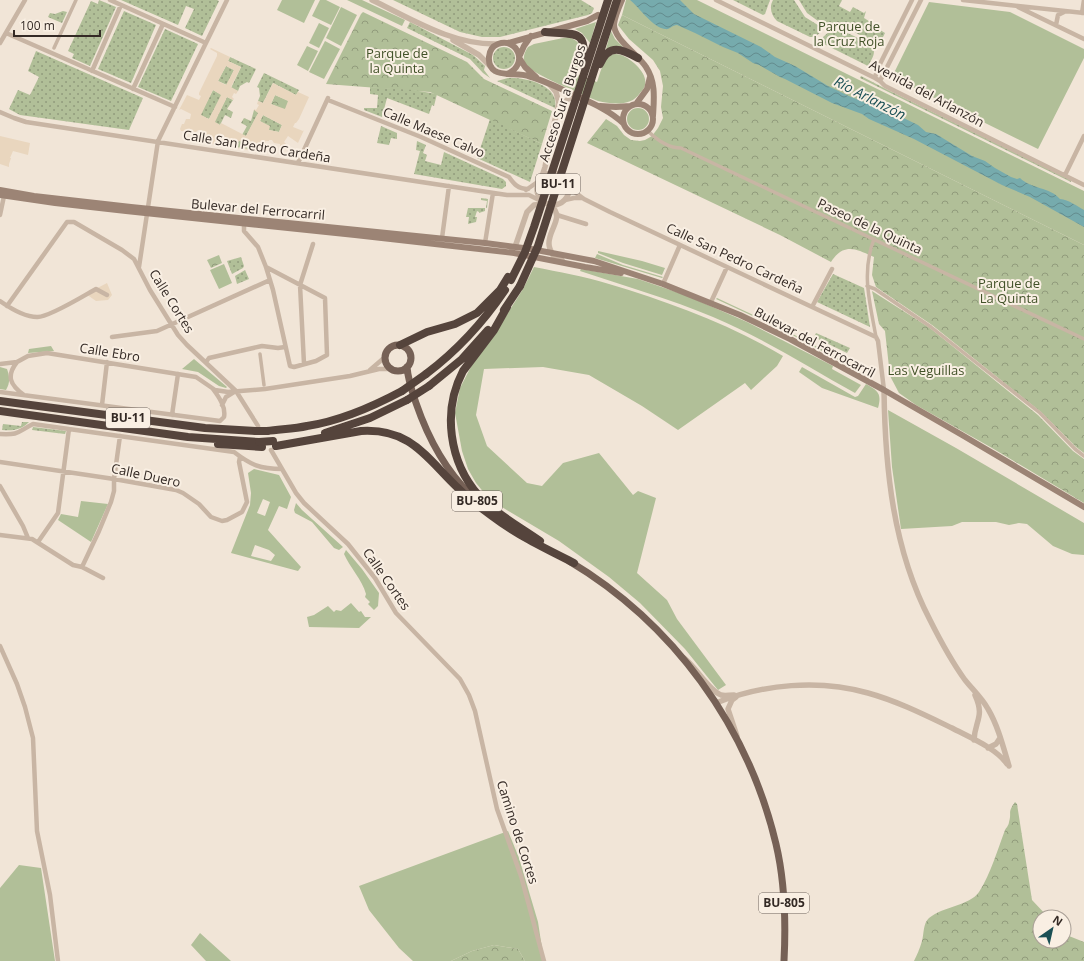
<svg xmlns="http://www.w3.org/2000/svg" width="1084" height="961" viewBox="0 0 1084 961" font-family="'Open Sans',sans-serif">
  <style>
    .grass { fill: #b1bf98; fill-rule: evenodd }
    .forest { fill: url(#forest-crowns) }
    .garden { fill: url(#garden-dots) }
    .plaza { fill: #e9d6be; fill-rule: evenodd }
    .water { fill: url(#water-waves) }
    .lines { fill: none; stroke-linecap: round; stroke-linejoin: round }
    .pedestrian { stroke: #c8b5a4; stroke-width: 3.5 }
    .minor { stroke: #c8b5a4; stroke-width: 4.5 }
    .tertiary { stroke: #c8b5a4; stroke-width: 5.5 }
    .secondary { stroke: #9c8475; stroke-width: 6 }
    .primary { stroke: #766156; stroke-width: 7 }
    .motorway { stroke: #55443c; stroke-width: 8 }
    .motorway-bridge { stroke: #55443c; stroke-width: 8 }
    .labels { text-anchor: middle; stroke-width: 4; stroke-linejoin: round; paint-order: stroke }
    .shield { fill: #f9efe3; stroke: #6f655e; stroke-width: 1 }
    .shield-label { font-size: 12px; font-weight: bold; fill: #342a25 }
    .park-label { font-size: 13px; fill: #425229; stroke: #f9efe3 }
    .street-label { font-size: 13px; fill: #342a25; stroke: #f9efe3 }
    .water-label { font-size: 14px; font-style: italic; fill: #1b5055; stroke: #f9efe3 }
  </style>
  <defs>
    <pattern id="forest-crowns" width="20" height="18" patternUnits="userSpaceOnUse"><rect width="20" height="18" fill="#b1bf98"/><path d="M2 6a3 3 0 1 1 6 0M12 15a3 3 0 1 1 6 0" fill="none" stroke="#919b7c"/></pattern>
    <pattern id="garden-dots" width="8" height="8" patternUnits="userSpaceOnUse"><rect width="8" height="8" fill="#b1bf98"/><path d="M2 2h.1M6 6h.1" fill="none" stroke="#919b7c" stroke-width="1.8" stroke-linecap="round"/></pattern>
    <pattern id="water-waves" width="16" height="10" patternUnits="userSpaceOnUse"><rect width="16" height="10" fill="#76abad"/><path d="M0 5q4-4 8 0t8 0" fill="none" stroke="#628b8d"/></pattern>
  </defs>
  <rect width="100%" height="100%" fill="#f1e5d7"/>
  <path class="grass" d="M282 0H315L304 23 277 10Z
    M320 0H326L340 7 331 25 312 16Z
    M347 0H362L405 20 402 26Z
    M626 0H697L1084 191V245L622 15Z
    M929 2 1010 12 1084 49V58L1038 149 892 77Z
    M341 7 357 15 341 46 326 38Z
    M596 22 590 43 582 33 575 29Z
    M319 23 329 28 319 48 309 43Z
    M611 31 615 39 623 47 606 49Z
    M568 37C588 42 581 61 577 75L597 82C600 74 603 59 611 55 622 49 644 69 645 79 646 85 644 89 640 93 631 107 612 104 598 101 584 95 534 75 526 65 522 59 524 53 528 47L534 44Z
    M325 41 340 49 324 79 309 72Z
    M307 46 318 51 308 71 297 65Z
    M627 119a11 11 0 1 1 22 0a11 11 0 1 1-22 0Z
    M598 251 642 261 665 268 662 275 623 263 598 253Z
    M597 254 623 265 663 277 662 278 595 258Z
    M224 264 232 283 219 289 210 270Z
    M534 267C559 272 584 276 609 284 669 302 729 324 783 356L777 366 751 390 745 383 678 430 642 406 589 375 543 367 484 369 476 415 487 446 527 483 542 486 563 463 599 453 633 495 638 491 656 498 637 573 667 600 677 619 726 685 718 690 685 649 640 603 609 577 559 541 490 500 476 483 468 469 462 451 455 413 460 388 475 359 501 324 523 289Z
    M581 269 638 279 685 295 747 322 833 366 832 369 861 385 855 393C808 367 763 338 713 317 670 299 625 286 580 271Z
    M717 298 785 330 860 369 859 371 785 331 716 299Z
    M51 346 54 351 28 353 29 349Z
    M194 359 227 387 226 388 219 386 198 372 182 369Z
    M0 367 7 369C10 377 10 383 6 390L0 389Z
    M802 367 855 397 858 396 866 384C878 391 882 393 878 408L822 388 799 372Z
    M888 410 956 448 1084 523V555L1072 554 1053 546 1027 524 1019 523 1009 525 996 522H962L952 526 901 529 892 467Z
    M254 469 279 475 291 497 287 509 279 506 268 530 301 567 298 571 231 553 250 505 251 493 248 473ZM263 499 270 502 265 516 257 513ZM255 545 269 550 275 555 271 561 251 556Z
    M81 501 108 504 91 542 58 520 61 514 78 517Z
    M296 503 302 510 343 547 339 550 334 548 312 522 295 513 294 510Z
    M346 550 362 569 379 593 378 606 374 610 368 604 370 602 365 597 366 594C362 579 350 568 344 554Z
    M351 603 359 612 361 611 365 617H371L359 628 309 627 307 617 314 615 328 606 334 612 336 610 341 611Z
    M508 831 519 858 538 922 544 961H525L518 949 494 945 472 951 451 961H413L399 948 369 910 359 886Z
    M19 865 41 868 55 961H0V888Z
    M200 933 231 961H206L191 945Z"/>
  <path class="forest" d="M363 12 467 62 484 79 552 111 542 144 430 92 326 84 361 14Z
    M622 15 1084 245V453L1076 447 1041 412 932 325 876 287 872 275 874 257C856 249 844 242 831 262L780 235 587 143 606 119 617 126 624 135 631 140 640 141 645 140 652 136 658 128 663 118 661 107 663 86 660 71 653 60 629 39 618 25Z
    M275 95 289 101 285 110 271 104Z
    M219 255 222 263 211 268 207 260Z
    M872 291 930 328 1038 415 1073 451 1084 459V503L992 448 916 405 899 393 890 376 885 331 879 324Z
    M1015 802 1017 804 1032 900 1048 917H1040V941H1064V934L1084 942V961H914C917 955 920 948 922 941 924 934 923 923 929 918 944 906 969 906 979 892 991 873 997 851 1005 830 1006 828 1009 825 1009 822 1012 812 1007 813 1015 802Z
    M494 945 518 949 525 961H451L472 951Z"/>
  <path class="garden" d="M99 0 116 7 90 66 72 58 74 54 68 51 91 1 98 4Z
    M121 0H217L219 1 202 36 185 28 194 9 186 6 178 25Z
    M393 0H581L594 8 592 13 588 15 500 37H482L460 32Z
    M733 0H770L765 14 763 15Z
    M773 0H794L805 17 821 27 822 31 815 37H810L777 21C771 15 769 7 773 0Z
    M799 0H842L839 6 850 12 853 7 864 13 866 11 864 18 872 23V25L885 33 880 43 876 44 849 29 818 21 807 13Z
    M63 11 67 12 62 23 48 17 50 13 55 14Z
    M124 11 156 25 131 83 98 69Z
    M410 22 473 55 485 66 484 70 490 78 483 73 470 59 407 28Z
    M165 29 198 44 171 101 138 87Z
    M830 31C845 29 861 39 873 48 876 54 871 60 868 66L822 43 823 37Z
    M493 58a11 11 0 1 1 22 0a11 11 0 1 1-22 0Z
    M36 51 143 98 129 130 20 115 9 109 18 90 30 95 39 77 28 71Z
    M230 57 256 69 249 83 247 82 240 86 238 91 231 88 241 67 228 61Z
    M226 66 234 70 227 85 218 81Z
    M264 73 299 90 296 95 273 83 263 103 258 101 260 96 259 88 257 87Z
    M861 76 884 88 1071 180V182L860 78Z
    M508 78C526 77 560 85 555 108L497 81Z
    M370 87 413 90 437 94 434 106 432 105 429 114 387 98 382 117 364 110V108H377L378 95 370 94Z
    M213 90 222 95 209 119 200 115Z
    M227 97 233 100 227 109 233 112 231 118 225 115 220 125 214 122Z
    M254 110 259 112 246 136 242 135 247 126 241 123 244 118 251 121Z
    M263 115 282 125 279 132 269 130 260 121Z
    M490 119 542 144 530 182 477 158Z
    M381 126 397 133V139L391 138 389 145 377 143Z
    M239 141 263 144 262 151 234 147 235 144Z
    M417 141 426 145 423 153 427 155 425 161 441 165 444 152 503 179 506 182V186L502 189 414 174 420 151 416 150Z
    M481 198 488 199 487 208H485V211L479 213V212L477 211 475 217H477L476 222 468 224 469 217H466L468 208H486L487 201 481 200Z
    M241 257 244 266 243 268 232 274 227 261Z
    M245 270 249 279 237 284 235 276Z
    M833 274 864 288 870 327 817 302Z
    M816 333 850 348 847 353 814 337Z
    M22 422H29C21 430 13 431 2 430L3 424 21 426Z
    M33 427 66 431 65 434 32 430Z"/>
  <path class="plaza" d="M211 48 230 57 228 61 241 67 231 87 238 91 236 94 234 93 232 97 234 99 233 100 227 97 215 122 220 125 221 123 246 136 258 113 254 110V109L256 110 259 105 257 104 258 101 263 103 273 83 296 95 298 92 309 97 299 119 296 123H295L293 127 303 131 304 130 298 143 288 136 284 142 286 144 284 147 280 146V144L274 143 272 140H269V141H266V151L267 153 200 142 202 141 204 132 202 130H198L196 132 181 131 180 129 182 124H184L186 119H190L191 114 181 109 179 110 187 95 199 100 201 96 199 95V93L217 56V53L210 49ZM226 66 234 70 226 85 218 81ZM213 90 221 95 209 119 201 115ZM275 95 288 101 285 109 271 104ZM263 115 282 125 279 132 269 130 270 126 260 121ZM239 141 263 144 262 151 235 147V144Z
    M0 136 30 143 28 155 13 151 10 158H11L9 164V167L0 164Z
    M107 283 112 295 108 300 96 301 86 294Z"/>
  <path class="water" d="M630 0H680L694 14 761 47 775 57 795 66 828 86 851 97 887 110 918 125 926 132 936 134 972 156 985 161 995 168 1011 177 1017 179 1020 178C1031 189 1050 187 1060 199 1069 200 1077 206 1084 210V227L1030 197 1002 185 914 139 869 119 862 114 832 103 785 79 780 77 759 65 753 63 738 53 723 47 695 33 677 25C672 25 670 30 665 29 653 28 639 7 630 0Z"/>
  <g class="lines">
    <path class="pedestrian" d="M54 48 76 0
      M648 131C657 140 668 148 681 148L1084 339
      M874 239C861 273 870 303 876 337
      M867 286 875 289 931 327 997 379 1040 413 1075 449 1084 456
      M260 354 264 385"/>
    <path class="minor" d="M110 0 206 43
      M716 0 875 78 880 81 885 86 1084 185
      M963 0 1084 13
      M1018 7 1084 39
      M1082 13 1084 0
      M1056 25 1058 15 1064 12
      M6 33 175 107
      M0 43 25 0
      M92 71 121 5
      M875 78 877 70 912 0
      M880 81 921 0
      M133 89 163 24
      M328 100 421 137 509 177C514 184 518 189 528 189
      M0 112 14 118 26 122 507 195H529L543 202
      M298 163 328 98
      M1065 175 1084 136
      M568 187 584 199 610 212 876 337 878 341 884 390
      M526 190 539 181
      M565 200 574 198H581
      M0 215 4 196
      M557 215 586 224
      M244 223V231L258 247 266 267 273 290 290 366 294 367 316 361 327 355 325 298 266 267
      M442 238 449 186
      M485 243 493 193
      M139 267 158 141 227 0
      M663 284 680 245
      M0 301C10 308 24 317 37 317 48 318 85 295 96 289L107 295
      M711 302 727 267
      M7 306 67 222H74L122 250 134 259 150 290 178 335 187 345 236 391 258 426
      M812 307 832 269
      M112 337 157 331 270 280
      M17 362C6 376 10 385 24 395
      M206 362 209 358 262 346 278 348 285 347
      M0 364 17 362 28 356 47 353 196 377 215 390 228 392 265 389 350 376 379 369H391
      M304 364 300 285 313 244
      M370 370 385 357
      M0 392 220 421 224 417C226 407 219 397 213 389
      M102 405 107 362
      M222 405 226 397 234 392
      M172 415 178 374
      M0 434C20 435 17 432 33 424L234 452C251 465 260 469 282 469
      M271 450 296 493 304 503 348 544 375 578 396 613 460 679 469 695 475 711 497 809 521 876 544 961
      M0 462 114 479 176 490 183 493 199 504 211 517 222 521 227 520 242 512 247 502 239 462 240 457
      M0 486 23 526 28 538
      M0 535 32 539 73 565 82 567 103 578
      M38 542 58 513 69 429
      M82 567 99 531 111 502 114 491V479L120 436
      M0 646 17 684 25 707 33 738 37 831 50 895 58 961"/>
    <path class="tertiary" d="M372 0C412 19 452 45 497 44
      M453 40 479 55 491 67
      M560 108C564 100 569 97 578 97
      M537 189a16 16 0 1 1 32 0a16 16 0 1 1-32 0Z
      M541 179 545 167 550 141 559 103 556 92 550 85
      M550 205C566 217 548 229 549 244 549 249 552 253 554 257L562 260
      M512 249 515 247 527 212 534 205 543 204
      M884 390C885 469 893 549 930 620 940 640 952 662 965 680 973 690 982 698 988 709 998 726 1003 746 1009 766
      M684 658C696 667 709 691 721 695 725 696 729 695 734 695
      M736 697 732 700 728 709 737 736
      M716 703C763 684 819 679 868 693 897 701 925 715 952 728 969 737 996 748 1007 764
      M974 740C975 720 985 717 975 695
      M988 748 996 744 1000 738"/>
    <path class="secondary" d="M622 0C619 7 615 16 614 24 613 39 639 55 646 67 656 82 654 99 653 116
      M508 43 587 21 598 15
      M520 55 524 46 531 36
      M520 59 525 67 536 77
      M507 74C529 65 518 37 498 44 487 48 486 65 495 71 503 76 519 73 528 76 543 80 557 87 570 93 589 102 608 109 623 123
      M623 119a15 15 0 1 1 30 0a15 15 0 1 1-30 0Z
      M636 104 647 89 650 77
      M600 106 616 107 630 106
      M0 190 34 196 131 207 485 243 531 249 594 261 663 284 740 315 790 339 884 390 962 435 1084 507
      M0 195 55 203 126 211 355 235 514 253 585 267 621 273"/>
    <path class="primary" d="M385 358a13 13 0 1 1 26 0a13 13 0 1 1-26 0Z
      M407 367C408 380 412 391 416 403 428 438 444 469 471 495
      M569 561C673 623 748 726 776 844 785 882 786 922 784 961"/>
    <path class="motorway" d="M545 32C574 35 588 27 583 65
      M600 64C609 43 622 49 638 58
      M583 77 608 0
      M591 80 617 0
      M507 307 494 330 463 371C442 411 449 462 479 496 496 514 520 527 540 541
      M504 310 520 286
      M400 345 427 332 455 324 477 313 500 290 508 277
      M426 374C458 350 482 324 505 290
      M429 386 462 359 488 330
      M0 401 205 428 256 431
      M0 411 188 437 259 442
      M267 431C280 429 294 429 307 426 341 421 372 407 402 391
      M325 433 370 418 407 400
      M218 444 262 447
      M276 446 361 431C412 428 427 459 459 489 469 499 481 508 492 516 517 535 546 549 574 563"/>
    <path class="motorway-bridge" d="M511 280 525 252 534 227 583 77
      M520 286 538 246 591 80
      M402 391 426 374
      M407 400 429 386
      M256 431H267
      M259 442 273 441"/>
  </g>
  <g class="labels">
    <g class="shield">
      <rect x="536" y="174" width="44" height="20" rx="3"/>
      <rect x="106" y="408" width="44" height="20" rx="3"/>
      <rect x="452" y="491" width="50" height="20" rx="3"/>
      <rect x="759" y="893" width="50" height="20" rx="3"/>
    </g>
    <g class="shield-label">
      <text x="558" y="188">BU-11</text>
      <text x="128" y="422">BU-11</text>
      <text x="477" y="505">BU-805</text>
      <text x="784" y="907">BU-805</text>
    </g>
    <g class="park-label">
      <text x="849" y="31">Parque de<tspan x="849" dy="15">la Cruz Roja</tspan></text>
      <text x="397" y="58">Parque de<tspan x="397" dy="15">la Quinta</tspan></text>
      <text x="1009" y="288">Parque de<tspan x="1009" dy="15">La Quinta</tspan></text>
      <text x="926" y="375">Las Veguillas</text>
    </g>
    <g class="street-label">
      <text transform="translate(927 93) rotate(28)" y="5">Avenida del Arlanzón</text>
      <text transform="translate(562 103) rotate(-72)" y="5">Acceso Sur a Burgos</text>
      <text transform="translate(434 132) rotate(23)" y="5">Calle Maese Calvo</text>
      <text transform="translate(257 146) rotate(9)" y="5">Calle San Pedro Cardeña</text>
      <text transform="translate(258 209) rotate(5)" y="5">Bulevar del Ferrocarril</text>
      <text transform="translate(870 226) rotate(25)" y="5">Paseo de la Quinta</text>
      <text transform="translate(735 258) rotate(25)" y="5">Calle San Pedro Cardeña</text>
      <text transform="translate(172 301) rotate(58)" y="5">Calle Cortes</text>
      <text transform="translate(815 342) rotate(28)" y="5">Bulevar del Ferrocarril</text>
      <text transform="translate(110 352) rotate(9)" y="5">Calle Ebro</text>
      <text transform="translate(146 475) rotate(12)" y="5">Calle Duero</text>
      <text transform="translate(387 579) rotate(55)" y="5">Calle Cortes</text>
      <text transform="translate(518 832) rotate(72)" y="5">Camino de Cortes</text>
    </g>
    <g class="water-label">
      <text transform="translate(870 98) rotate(27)" y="5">Río Arlanzón</text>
    </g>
  </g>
  <g transform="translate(1052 929) rotate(34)"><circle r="19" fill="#f9efe3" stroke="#aaa097"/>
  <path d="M0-3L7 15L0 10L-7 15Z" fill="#1b5055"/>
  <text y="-6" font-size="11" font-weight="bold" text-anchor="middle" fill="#342a25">N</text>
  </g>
  <path d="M14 30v6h86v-6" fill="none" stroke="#342a25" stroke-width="2"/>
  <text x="20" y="30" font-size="12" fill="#342a25" stroke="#f9efe3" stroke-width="3" paint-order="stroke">100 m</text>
</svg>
